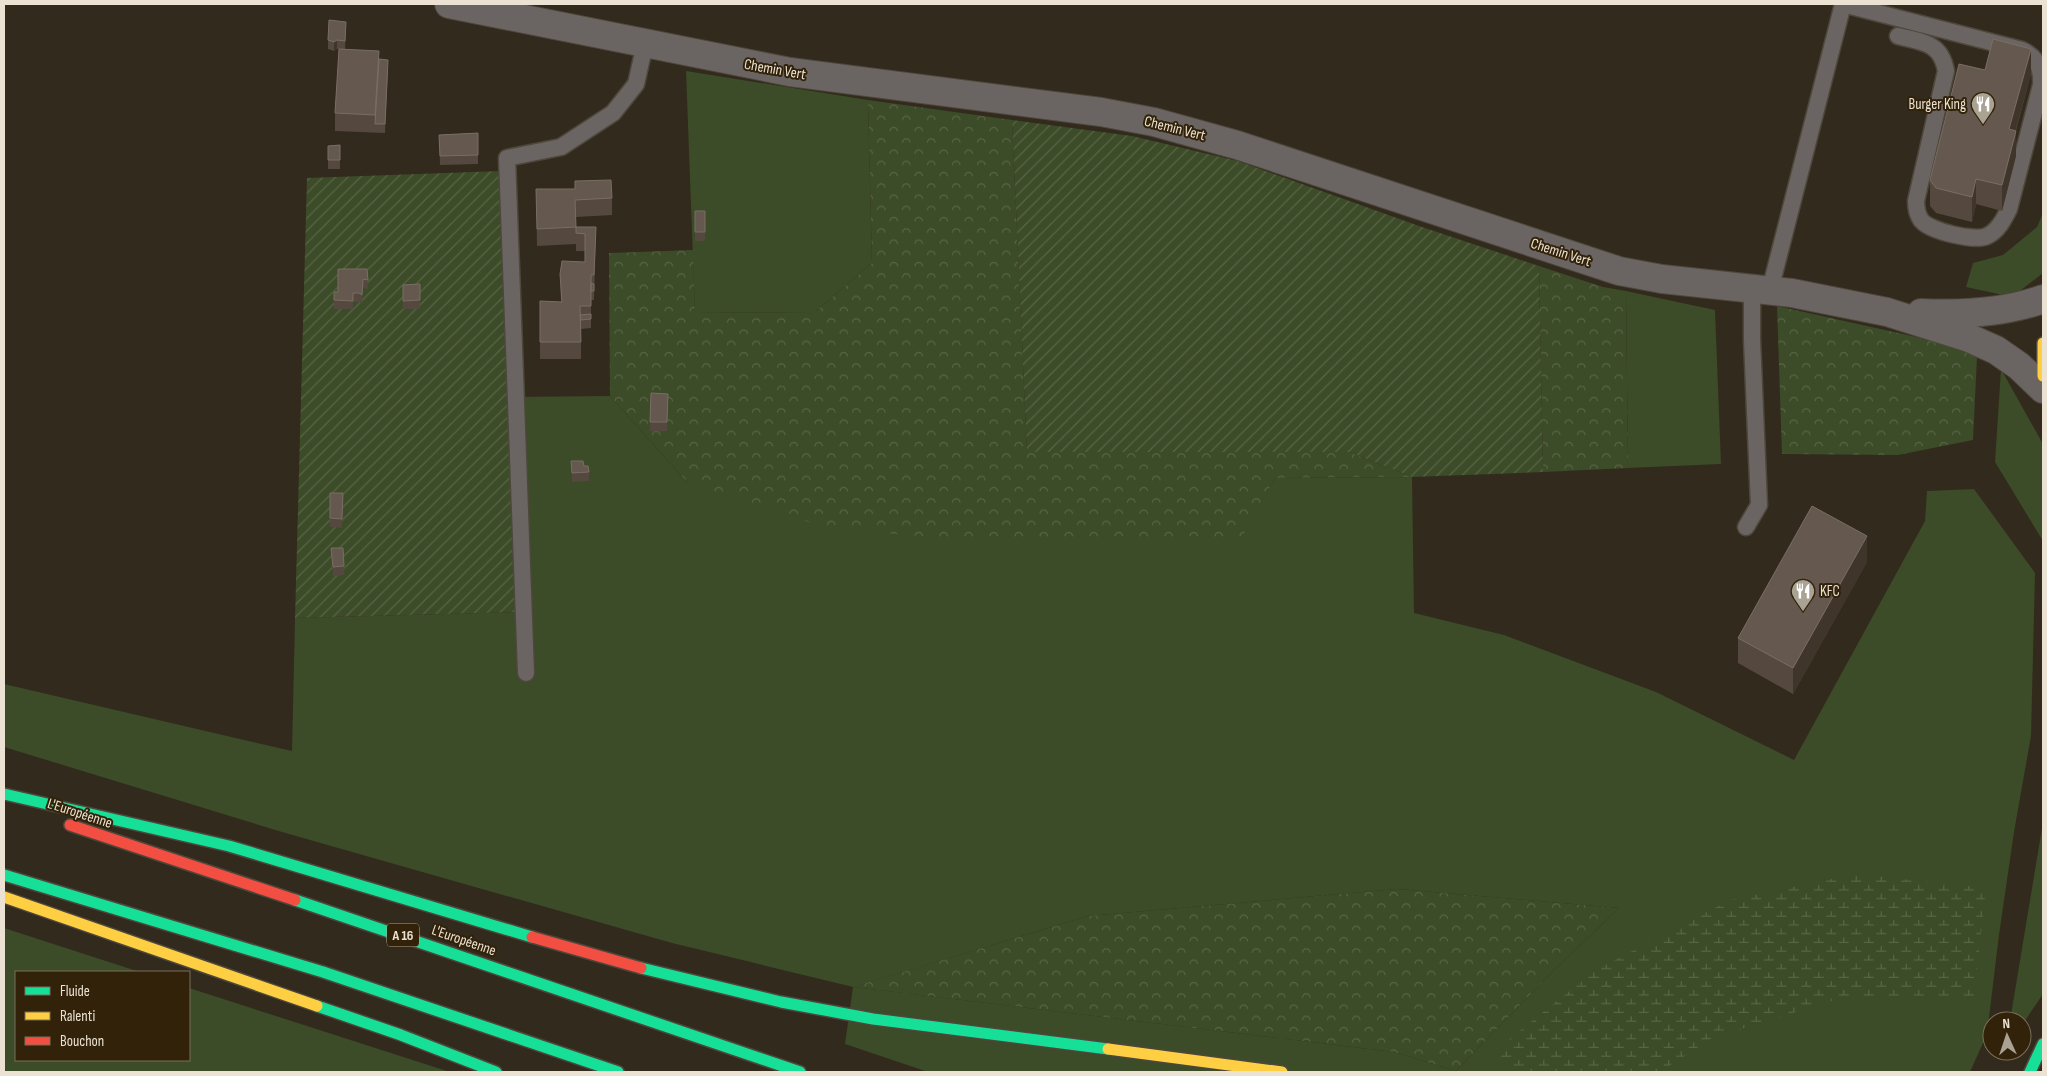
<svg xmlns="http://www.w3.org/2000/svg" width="2047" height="1076" viewBox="0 0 2047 1076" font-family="'Sofia Sans Condensed',sans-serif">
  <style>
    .green { fill: #3c4b28; fill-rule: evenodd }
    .forest { fill: url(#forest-crowns) }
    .wetland { fill: url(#wetland-marsh) }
    .garden { fill: url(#garden-furrows) }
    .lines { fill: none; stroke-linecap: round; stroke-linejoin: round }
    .lane-casing { stroke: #4e473b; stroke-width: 19 }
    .street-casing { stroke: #4e473b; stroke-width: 30 }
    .fast-casing { stroke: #4e473b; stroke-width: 14 }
    .slow-casing { stroke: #4e473b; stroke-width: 14 }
    .jam-casing { stroke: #4e473b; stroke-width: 14 }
    .lane { stroke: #6a6563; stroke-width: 16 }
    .street { stroke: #6a6563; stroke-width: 28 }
    .fast { stroke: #16e098; stroke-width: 11 }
    .slow { stroke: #ffcf43; stroke-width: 11 }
    .jam { stroke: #f24e42; stroke-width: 11 }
    .wall { fill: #55493f }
    .shaded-wall { fill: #40352a }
    .building { fill: #65594f; stroke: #7a6e64 }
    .labels { text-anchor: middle; stroke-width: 4; stroke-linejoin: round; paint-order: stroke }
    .shield { fill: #312209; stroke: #b3a896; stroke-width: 1 }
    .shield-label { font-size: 14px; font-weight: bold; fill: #ebe2d3 }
    .street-label { font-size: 15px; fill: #ebe2d3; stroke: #312209 }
    .poi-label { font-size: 15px; fill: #ebe2d3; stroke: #312209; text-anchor: end }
  </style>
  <defs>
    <pattern id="forest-crowns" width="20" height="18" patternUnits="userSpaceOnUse" patternTransform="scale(1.25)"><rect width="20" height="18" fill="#3c4b28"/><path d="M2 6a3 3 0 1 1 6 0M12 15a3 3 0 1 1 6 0" fill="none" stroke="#586546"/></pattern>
    <pattern id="wetland-marsh" width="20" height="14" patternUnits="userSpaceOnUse" patternTransform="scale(1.25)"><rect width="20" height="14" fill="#3c4b28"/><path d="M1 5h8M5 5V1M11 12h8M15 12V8" fill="none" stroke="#586546"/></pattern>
    <pattern id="garden-furrows" width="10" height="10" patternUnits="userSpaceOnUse" patternTransform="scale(1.25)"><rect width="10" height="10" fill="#3c4b28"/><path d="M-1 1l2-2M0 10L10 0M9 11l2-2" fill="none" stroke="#586546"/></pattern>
  </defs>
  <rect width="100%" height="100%" fill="#322a1c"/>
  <path class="green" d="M686 71 868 100 872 263 815 312 695 313Z
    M2043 213V273L2012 297 1966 287 1973 263 2003 255 2037 227Z
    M1626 291 1715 310 1721 464 1628 468Z
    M2001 369 2043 444V541L1995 462Z
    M610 396 687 482 1238 542 1275 478 1412 477 1414 613 1504 635 1656 692 1794 760 1925 521 1927 491 1974 489 2035 573 2031 736 2014 832 1999 935 1987 1034 1970 1072H928L845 1044 853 987 672 943 282 832 4 747V684L292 751 295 618 518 612 508 397ZM1397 889 1619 908 1553 971 1456 1071 1394 1052 854 987 1088 916Z
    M2043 822V994L2022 1025V1021H2010Z
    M4 928 140 972H16V1060H189V988L450 1072H4Z"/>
  <path class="forest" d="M868 100 1012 120 1027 451 1349 452 1412 477 1275 478 1239 542 963 540 827 528 687 482 610 396 609 253 693 250 695 313 815 312 872 263Z
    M1539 266 1603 287 1626 291 1628 468 1543 472Z
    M1777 306 1948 344 1977 357 1973 440 1898 455 1782 454Z
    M1397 889 1619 908 1553 971 1456 1071 1394 1052 853 987 1088 916Z"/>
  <path class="wetland" d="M1856 874 1986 888 1974 998H1841L1712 1038 1660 1072H1519L1493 1052 1596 970 1730 900Z"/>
  <path class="garden" d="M1012 120 1132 136 1238 161 1422 227 1539 266 1543 472 1412 477 1349 452H1027Z
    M501 171 518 612 295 618 307 178Z"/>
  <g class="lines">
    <g class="lane-casing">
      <path id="lane" d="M1843 4 2022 50C2037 57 2042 68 2041 85L2009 209C2004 219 1998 231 1987 236 1975 242 1929 231 1921 220 1917 214 1916 208 1916 201L1946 71C1941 42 1922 42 1898 36
        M1770 290 1843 4
        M1746 527 1759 505 1752 340V288
        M526 673 507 158 561 147 613 113 636 84 645 44"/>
    </g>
    <g class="street-casing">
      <path id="street" d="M449 4 790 72 1101 112 1154 122 1237 145 1619 271 1662 279 1792 293 1887 312 1969 338 1996 350 2019 366 2043 389
        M1921 313C1963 315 2004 313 2043 299"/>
    </g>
    <g class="fast-casing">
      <path id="fast" d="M4 794 229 846 532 937
        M4 875 323 972 618 1072
        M295 900 800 1072
        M641 968 781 1002 873 1019 1108 1049
        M317 1006 401 1035 496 1072
        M2030 1072 2043 1044"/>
    </g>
    <g class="slow-casing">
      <path id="slow" d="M2043 343V376
        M4 897 317 1006
        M1108 1049 1282 1072"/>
    </g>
    <g class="jam-casing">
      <path id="jam" d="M70 825 295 900
        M532 937 641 968"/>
    </g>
    <use href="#lane" class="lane"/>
    <use href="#street" class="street"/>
    <use href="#fast" class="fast"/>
    <use href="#slow" class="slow"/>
    <use href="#jam" class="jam"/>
  </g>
  <path class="wall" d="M346 31 345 49 379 59 388 69 385 133 335 131V113L339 49H337L334 51 328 49V40Z
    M1985 70 2031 74 2016 131V156L2002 211 1976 204 1972 222 1936 213 1930 206V180Z
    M478 133V164L440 165 439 135Z
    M340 145V169H328V146Z
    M536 189 612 198V215L576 217V227H596L594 300H591V328L581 329V359H540V301L561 302 560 274 585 262V251H576V244L537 246Z
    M695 211H705V241H695Z
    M367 269 368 289 363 288 362 304 359 302H353V309H334V292H338Z
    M420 284V309H403V285Z
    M651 393 668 394 667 431H650Z
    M571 461 584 466 589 472V481L572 482Z
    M330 493H343L342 528 330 527Z
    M331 548 344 566V575L333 576Z
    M1867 562 1793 694 1738 663V638Z"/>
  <path class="shaded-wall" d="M337 40V49L334 51V42Z
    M2031 49V74L2009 154V129Z
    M2016 131V156L2002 211V185Z
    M1976 179V204L1972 222V197Z
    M1867 536V562L1793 694V668Z"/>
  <path class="building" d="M329 20 346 22 345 41 337 40 334 42 328 40Z
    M1993 39 2031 49 2009 129 2016 131 2002 185 1976 179 1972 197 1936 188 1930 180 1959 64 1985 70Z
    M339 49 379 51 375 115 335 113Z
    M379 59 388 60 385 124H375Z
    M478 133V155L440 156 439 135Z
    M340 145V160H328V146Z
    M611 180 612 198 575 200 576 227 537 229 536 189H575V181Z
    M695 211H705V232H695Z
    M576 227H596L594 275H591V306H580L581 342H540V301L562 302 560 274 562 261 585 262V234L576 233Z
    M338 269H367L368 280 363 279 362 295 359 293H353V301L334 300V292H338Z
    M591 283 594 284V291H591Z
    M420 284V300L403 301V285Z
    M591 314V319L581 320 580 315Z
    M651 393 668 394 667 422H650Z
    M571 461H583L584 466H588L589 472 572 473Z
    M330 493H343L342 519 330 518Z
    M1812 506 1867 536 1793 668 1738 638Z
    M331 548H343L344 566 333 567Z"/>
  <defs>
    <g id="restaurant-pin" transform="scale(1.25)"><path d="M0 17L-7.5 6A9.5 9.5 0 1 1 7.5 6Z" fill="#aaa293" stroke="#312209"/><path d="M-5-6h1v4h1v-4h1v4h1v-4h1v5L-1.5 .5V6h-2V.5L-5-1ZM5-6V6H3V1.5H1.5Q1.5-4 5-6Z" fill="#fff"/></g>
  </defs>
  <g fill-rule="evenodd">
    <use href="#restaurant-pin" x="1983" y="104"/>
    <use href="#restaurant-pin" x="1803" y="591"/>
  </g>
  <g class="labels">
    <rect class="shield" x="387" y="923.5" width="32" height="23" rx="4"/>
    <g class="shield-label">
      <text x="403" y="940">A 16</text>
    </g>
    <g class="street-label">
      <text transform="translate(775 69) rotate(10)" y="5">Chemin Vert</text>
      <text transform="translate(1175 128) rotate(14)" y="5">Chemin Vert</text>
      <text transform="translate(1561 252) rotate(18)" y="5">Chemin Vert</text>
      <text transform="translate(80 813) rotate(18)" y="5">L'Européenne</text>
      <text transform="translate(464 940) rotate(19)" y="5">L'Européenne</text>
    </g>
    <g class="poi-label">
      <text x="1966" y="109">Burger King</text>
      <text x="1820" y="596" text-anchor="start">KFC</text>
    </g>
  </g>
  <rect width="2047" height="1076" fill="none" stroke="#ebe2d3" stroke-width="10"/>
  <rect x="15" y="971" width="175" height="90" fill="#312209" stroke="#7b6f5a"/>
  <rect x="25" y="987" width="25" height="8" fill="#16e098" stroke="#7b6f5a"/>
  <text x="60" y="996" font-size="15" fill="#ebe2d3">Fluide</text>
  <rect x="25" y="1012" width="25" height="8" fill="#ffcf43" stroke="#7b6f5a"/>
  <text x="60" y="1021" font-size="15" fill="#ebe2d3">Ralenti</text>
  <rect x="25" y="1037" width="25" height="8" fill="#f24e42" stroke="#7b6f5a"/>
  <text x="60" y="1046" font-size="15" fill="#ebe2d3">Bouchon</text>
  <g transform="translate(2007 1036) rotate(357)"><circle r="24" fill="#312209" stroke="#7b6f5a"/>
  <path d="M0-4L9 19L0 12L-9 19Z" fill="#aaa293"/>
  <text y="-8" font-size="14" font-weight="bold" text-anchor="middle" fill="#ebe2d3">N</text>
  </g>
</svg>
